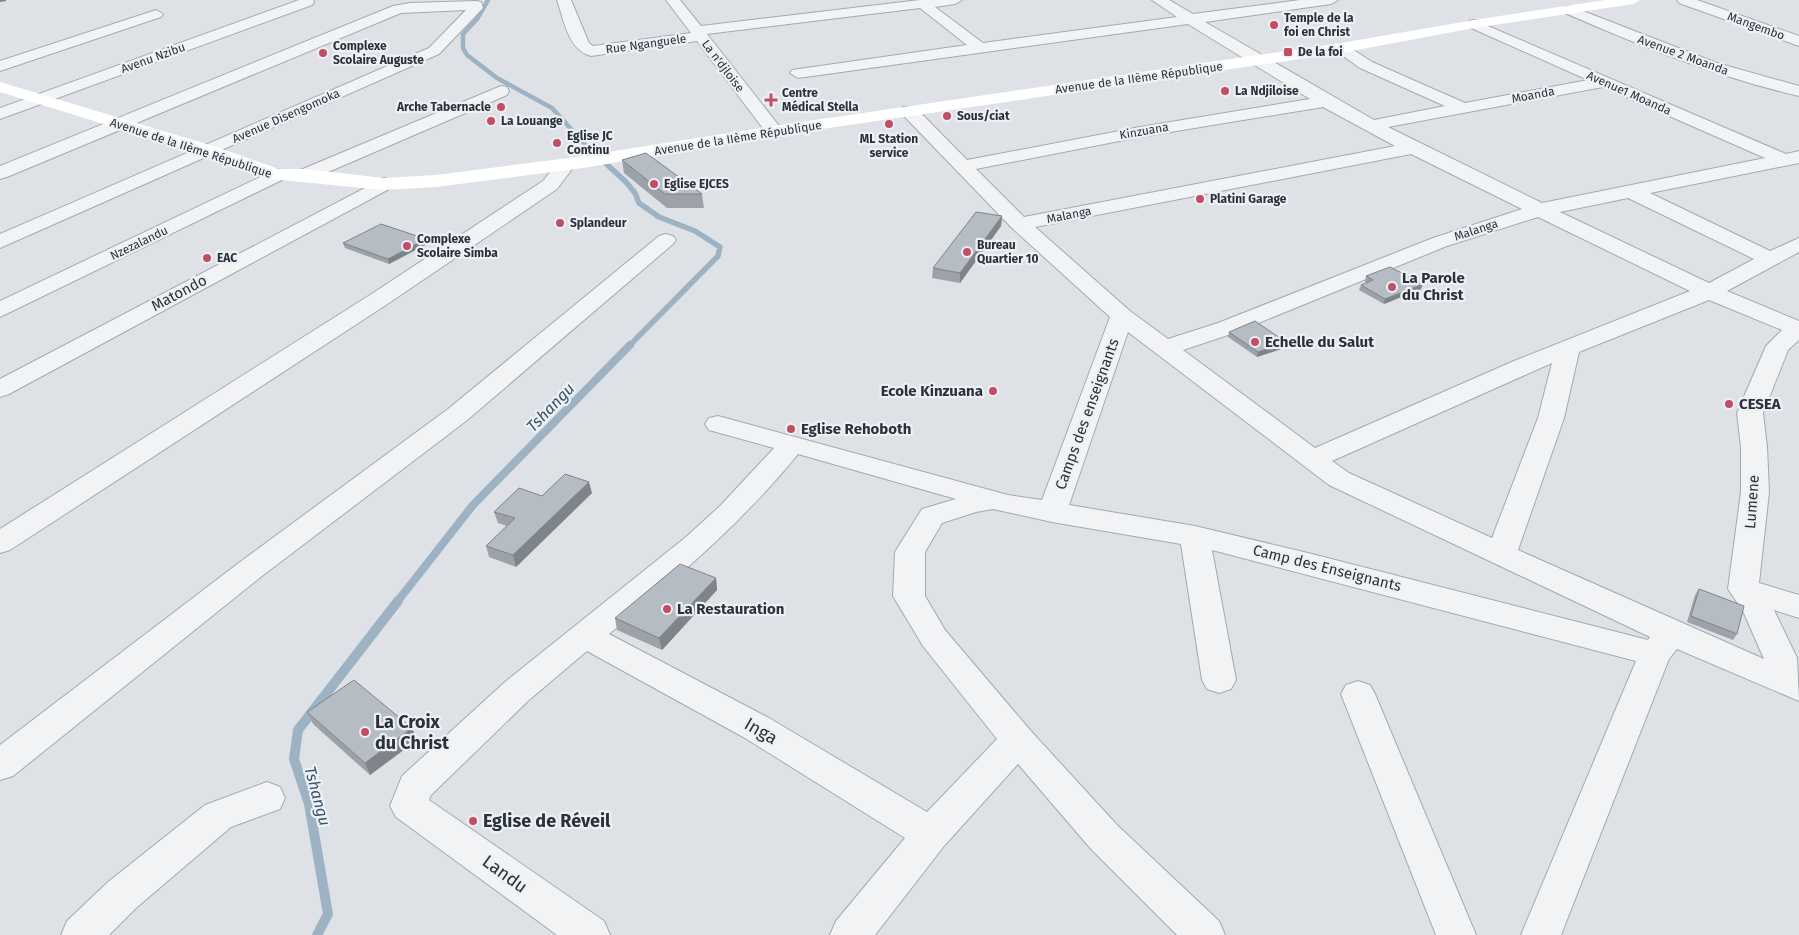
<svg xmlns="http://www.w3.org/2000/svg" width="1799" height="935" viewBox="0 0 1799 935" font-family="'Fira Sans',sans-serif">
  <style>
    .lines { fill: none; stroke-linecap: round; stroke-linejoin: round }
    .stream-far3 { stroke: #9db2c3; stroke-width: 4.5 }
    .stream-far2 { stroke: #9db2c3; stroke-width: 5.5 }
    .stream-far1 { stroke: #9db2c3; stroke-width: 8 }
    .stream { stroke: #9db2c3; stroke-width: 10 }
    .street-casing { stroke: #a4a9b0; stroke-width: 2 }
    .street { fill: #f1f3f5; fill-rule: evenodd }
    .secondary { fill: #fff; fill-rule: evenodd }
    .wall { fill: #9da2a8 }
    .shaded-wall { fill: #7f8488 }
    .building { fill: #b6bcc3; stroke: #7f8488 }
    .poi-dot { fill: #c14e66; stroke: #eef1f4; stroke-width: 2 }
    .labels { text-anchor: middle; stroke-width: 4.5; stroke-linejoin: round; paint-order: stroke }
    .far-poi-label { font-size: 12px; font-weight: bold; fill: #29313c; stroke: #eef1f4; text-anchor: start }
    .far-street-label { font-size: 12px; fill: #29313c; stroke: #eef1f4 }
    .poi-label { font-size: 15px; font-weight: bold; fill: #29313c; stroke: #eef1f4; text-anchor: start }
    .street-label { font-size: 15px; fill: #29313c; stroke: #eef1f4 }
    .water-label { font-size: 16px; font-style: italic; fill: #37526c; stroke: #eef1f4 }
    .near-poi-label { font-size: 18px; font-weight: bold; fill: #29313c; stroke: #eef1f4; text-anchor: start }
    .near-street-label { font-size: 18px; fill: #29313c; stroke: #eef1f4 }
  </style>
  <rect width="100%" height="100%" fill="#dee2e6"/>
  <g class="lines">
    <path class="stream-far3" d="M488 0 477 19 463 34V48L467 55 497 78 552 108 591 151"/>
    <path class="stream-far2" d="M590 149 626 182 635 193 639 203 659 217 695 231 720 247 718 256 629 346"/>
    <path class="stream-far1" d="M397 602 473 505 630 345"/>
    <path class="stream" d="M317 935 328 914 309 804 294 759 298 730 398 601"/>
    <g class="street-casing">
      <path id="street" d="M299 0H313L314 2 312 5 0 119V108Z
        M557 0H571L589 43 593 46 691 33 666 0H680L701 26 920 0H962L955 4 935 7 983 43 1177 17 1152 0H1169L1193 14 1300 0H1338L1331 4 1205 22 1374 120 1445 106 1360 68 1336 51 1333 48 1336 45H1346L1372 62 1465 103 1588 80 1469 27 1467 24 1469 21 1474 20 1786 154 1799 151V163L1650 193 1770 251 1799 238V252L1727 291 1799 321V340L1788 350 1763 413 1767 447 1769 492 1759 583 1799 595V618L1774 610 1797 658 1799 701 1677 649 1669 659 1561 935H1521L1636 661 1212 550 1236 680 1231 689 1219 693 1207 689 1202 680 1181 544 1052 522 993 509 976 512 942 523 925 552V596L945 630 1030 730 1117 825 1219 921 1225 935H1177L1091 849 1018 764 944 846 875 935H830L836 921 905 838 745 738 587 651 529 700 431 795 429 800 604 921 610 935H557L396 817 390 806 402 776 505 682 686 537 720 506 774 448 709 430 705 424 709 418 718 416 1008 495 1042 500 1110 317 1012 228 903 115 900 111 903 107H915L967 160 1140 127 1310 99 1188 24 798 78 790 73 792 70 967 45 920 8 707 34 783 131 780 135H768L697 41 591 56C568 50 564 20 557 0ZM1603 87 1765 158 1542 203 1388 127ZM1323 107 1395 146 1024 217 976 169 1140 137ZM1411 154 1522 209 1433 238 1218 323 1168 339 1130 311 1035 227ZM1628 198 1754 259 1709 283 1560 212ZM1538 217 1690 291 1514 361 1315 448 1183 350 1234 333 1447 246ZM1709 300 1782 330 1766 346 1737 413 1741 447V492L1728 589 1743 611 1764 659 1518 550 1564 418 1579 352ZM1128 332 1329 485 1650 637 1648 640 1308 553 1195 526 1069 505ZM1552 363 1538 418 1492 538 1349 473 1332 461ZM798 454 956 499 922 509 895 552 893 596 923 646 997 739 927 812 769 718 609 634C677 578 742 523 798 454Z
        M1677 0H1697L1799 36V46L1679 3Z
        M476 1 481 2 483 8 439 54 0 248V234L429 48 466 10 401 13 7 177 0 179V166L393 6 410 3Z
        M1570 6 1717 63 1799 86V96C1717 77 1641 46 1565 13L1563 10 1565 7Z
        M156 10 163 14 161 17 0 71V61Z
        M501 86 507 87 509 91 507 95 312 179H298L295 175 298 171Z
        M566 159 573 161 575 165 557 189 386 305 10 550 0 553V529L370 295 543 181 559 161Z
        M277 169 284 171 287 175 284 179 0 317V301Z
        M384 178 391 180 394 184 391 188 9 394 0 397V379Z
        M666 234 673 236 676 240 673 244 466 421 262 576 13 776 0 780V745L240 562 448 409 659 236Z
        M1358 681 1370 685 1375 694 1476 935H1436L1341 694 1346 685Z
        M267 782 280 787 285 798 280 809 231 827 136 908 109 935H61L67 921 108 882 205 805Z"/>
    </g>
    <use href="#street" class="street"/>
    <path class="secondary" d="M1605 0H1640L1633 4 1474 28 1341 53 774 136 583 168 436 187 384 190 270 179 201 154 0 92V82L213 146 279 169H305L384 178 436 175 583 156 774 126 1341 43 1474 20Z"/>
  </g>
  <path class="wall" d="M622 160 702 194 704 208H667L624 173Z
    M1002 216 1001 226 960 283 932 278 933 268Z
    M343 243 427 244 389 264 345 248Z
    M1366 276 1421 289 1384 304 1359 290 1361 285 1367 283 1365 282Z
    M1229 332 1286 342 1284 348 1257 357 1228 337Z
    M592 493 516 567 489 557 486 546 507 526 498 523 494 512 542 496Z
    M716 578 717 590 662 650 617 630 615 618Z
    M1699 589 1737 634 1733 640 1687 622 1695 595Z
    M307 712 417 740 370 775 313 724Z"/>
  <path class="shaded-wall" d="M0 0H6V1L0 2Z
    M1002 216 1001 226 960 283V273Z
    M426 239 427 244 389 264 388 259Z
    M1423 284 1421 289 1384 304 1385 299Z
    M1286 342 1284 348 1257 357 1258 352Z
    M589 482 592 493 516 567 513 555Z
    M716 578 717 590 662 650 659 638Z
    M412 728 417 740 370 775 365 763Z"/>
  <path class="building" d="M646 153 702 194H665L622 160Z
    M976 212 1002 216 960 273 933 268Z
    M381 224 426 239 388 259 343 243Z
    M1390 267 1423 284 1385 299 1361 285 1373 280 1366 276Z
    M1255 321 1286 342 1258 352 1229 332Z
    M565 474 589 482 513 555 486 546 515 518 494 512 519 488 542 496Z
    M680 564 716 578 659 638 615 618Z
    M1699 589 1744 606 1737 634 1691 616Z
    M354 680 412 728 365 763 307 712Z"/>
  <g class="poi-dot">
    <circle cx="1274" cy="25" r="5"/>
    <rect x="1283" y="47" width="10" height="10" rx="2.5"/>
    <circle cx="323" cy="53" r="5"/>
    <circle cx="1225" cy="91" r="5"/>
    <path d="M768.5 92.5h5v5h5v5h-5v5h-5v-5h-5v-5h5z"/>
    <circle cx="501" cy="107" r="5"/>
    <circle cx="947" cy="116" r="5"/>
    <circle cx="491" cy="121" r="5"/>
    <circle cx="889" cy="124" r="5"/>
    <circle cx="557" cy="143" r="5"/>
    <circle cx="654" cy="184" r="5"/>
    <circle cx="1200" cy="199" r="5"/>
    <circle cx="560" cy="223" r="5"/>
    <circle cx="407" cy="246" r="5"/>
    <circle cx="967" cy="252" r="5"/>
    <circle cx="207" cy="258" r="5"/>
    <circle cx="1392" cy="287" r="5"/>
    <circle cx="1255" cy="342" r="5"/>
    <circle cx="993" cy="391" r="5"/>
    <circle cx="1729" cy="404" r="5"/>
    <circle cx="791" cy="429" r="5"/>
    <circle cx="667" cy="609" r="5"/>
    <circle cx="365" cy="732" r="5"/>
    <circle cx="473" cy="821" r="5"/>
  </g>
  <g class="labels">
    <g class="far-poi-label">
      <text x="1284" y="22">Temple de la<tspan x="1284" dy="14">foi en Christ</tspan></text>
      <text x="333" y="50">Complexe<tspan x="333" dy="14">Scolaire Auguste</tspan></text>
      <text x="1298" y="56">De la foi</text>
      <text x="1235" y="95">La Ndjiloise</text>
      <text x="782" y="97">Centre<tspan x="782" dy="14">Médical Stella</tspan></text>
      <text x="491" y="111" text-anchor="end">Arche Tabernacle</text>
      <text x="957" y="120">Sous/ciat</text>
      <text x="501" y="125">La Louange</text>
      <text x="567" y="140">Eglise JC<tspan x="567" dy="14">Continu</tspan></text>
      <text x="889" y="143" text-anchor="middle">ML Station<tspan x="889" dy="14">service</tspan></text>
      <text x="664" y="188">Eglise EJCES</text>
      <text x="1210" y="203">Platini Garage</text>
      <text x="570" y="227">Splandeur</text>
      <text x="417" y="243">Complexe<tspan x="417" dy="14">Scolaire Simba</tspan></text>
      <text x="977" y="249">Bureau<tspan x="977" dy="14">Quartier 10</tspan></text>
      <text x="217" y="262">EAC</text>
    </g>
    <g class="far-street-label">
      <text transform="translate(1756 26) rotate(20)" y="4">Mangembo</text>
      <text transform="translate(646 44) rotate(-8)" y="4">Rue Nganguele</text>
      <text transform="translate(1683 55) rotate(20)" y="4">Avenue 2 Moanda</text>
      <text transform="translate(153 58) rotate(-20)" y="4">Avenu Nzibu</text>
      <text transform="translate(723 66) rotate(53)" y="4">La n'djloise</text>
      <text transform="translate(1139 78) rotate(-8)" y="4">Avenue de la IIème République</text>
      <text transform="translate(1629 93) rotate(24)" y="4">Avenue1 Moanda</text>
      <text transform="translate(1533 95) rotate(-11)" y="4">Moanda</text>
      <text transform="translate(286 116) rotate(-24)" y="4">Avenue Disengomoka</text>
      <text transform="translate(1144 131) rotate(-10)" y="4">Kinzuana</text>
      <text transform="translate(738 138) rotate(-9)" y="4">Avenue de la IIème République</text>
      <text transform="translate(191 148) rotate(18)" y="4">Avenue de la IIème République</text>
      <text transform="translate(1069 215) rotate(-11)" y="4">Malanga</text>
      <text transform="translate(1476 230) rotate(-18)" y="4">Malanga</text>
      <text transform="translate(139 243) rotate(-26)" y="4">Nzezalandu</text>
    </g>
    <g class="poi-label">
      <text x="1402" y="283">La Parole<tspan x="1402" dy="17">du Christ</tspan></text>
      <text x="1265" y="347">Echelle du Salut</text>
      <text x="983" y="396" text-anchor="end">Ecole Kinzuana</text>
      <text x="1739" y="409">CESEA</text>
      <text x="801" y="434">Eglise Rehoboth</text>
      <text x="677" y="614">La Restauration</text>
    </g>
    <g class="street-label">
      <text transform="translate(179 293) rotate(-28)" y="5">Matondo</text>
      <text transform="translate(1087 414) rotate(-70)" y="5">Camps des enseignants</text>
      <text transform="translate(1752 502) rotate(-86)" y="5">Lumene</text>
      <text transform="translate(1327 568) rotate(14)" y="5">Camp des Enseignants</text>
    </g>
    <g class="water-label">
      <text transform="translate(550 407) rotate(-46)" y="6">Tshangu</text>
      <text transform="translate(318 796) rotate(75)" y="6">Tshangu</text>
    </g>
    <g class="near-poi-label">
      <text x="375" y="728">La Croix<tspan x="375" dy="21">du Christ</tspan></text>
      <text x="483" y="827">Eglise de Réveil</text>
    </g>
    <g class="near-street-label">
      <text transform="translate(761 731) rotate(30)" y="6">Inga</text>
      <text transform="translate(505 874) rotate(36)" y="6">Landu</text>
    </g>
  </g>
</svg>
